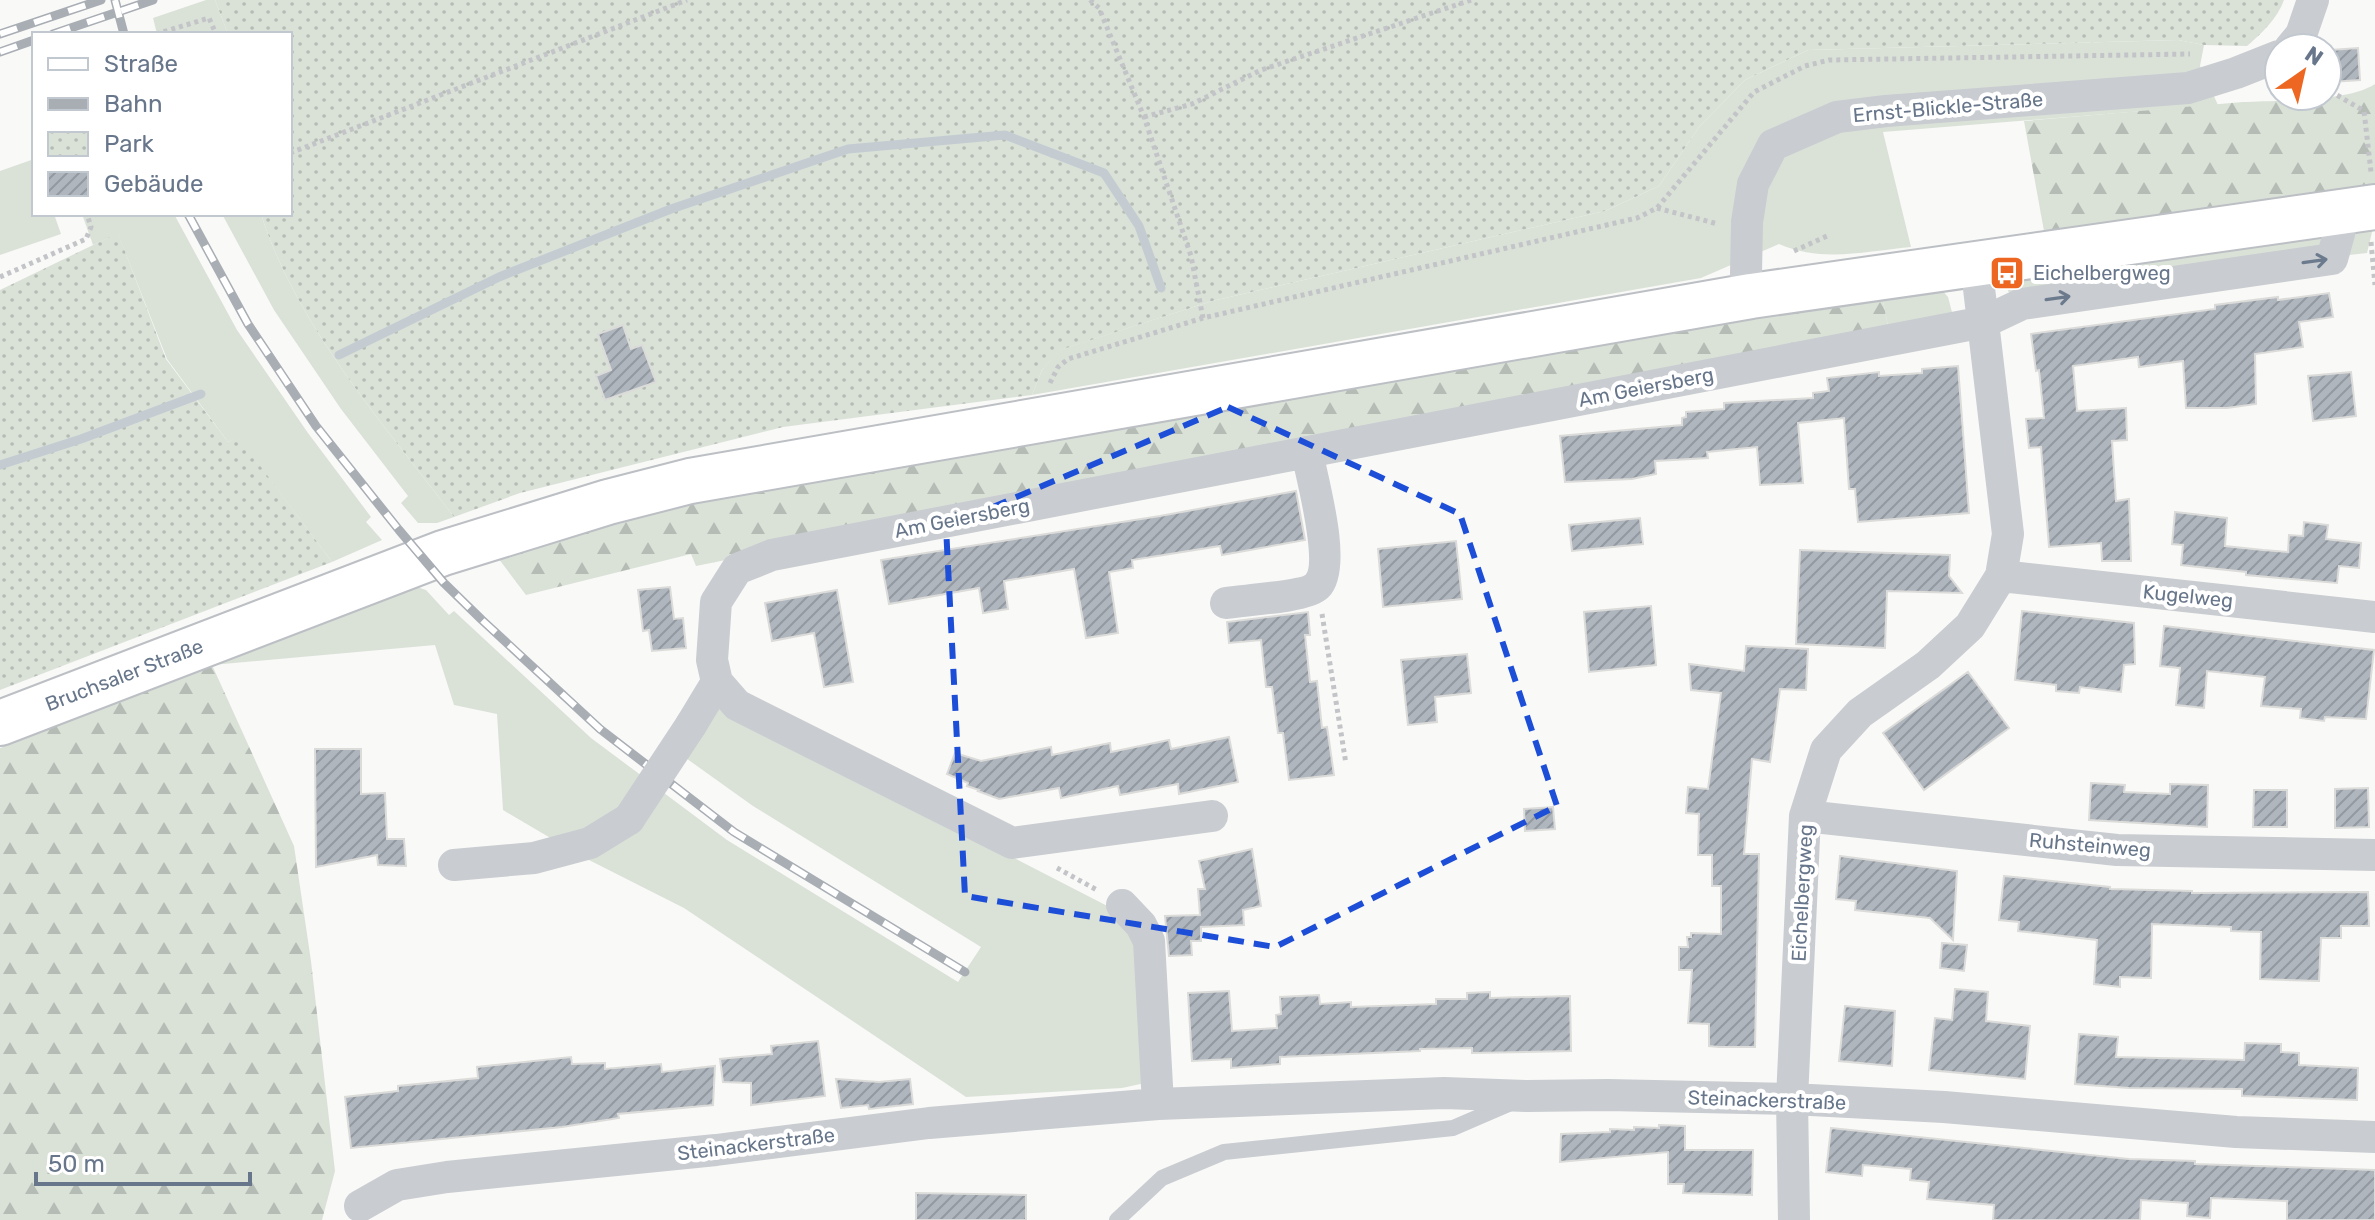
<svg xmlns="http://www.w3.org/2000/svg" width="2375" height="1220" viewBox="0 0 2375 1220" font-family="Rubik,sans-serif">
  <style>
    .grass { fill: #dae2d8 }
    .forest { fill: url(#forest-firs) }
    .park { fill: url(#park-dots) }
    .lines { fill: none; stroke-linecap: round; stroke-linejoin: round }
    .stream { stroke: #c4ccd2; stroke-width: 9 }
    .building { fill: url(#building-hatch); stroke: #dbdbd9; stroke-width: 2 }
    .primary-casing { stroke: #bcbfc4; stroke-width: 48 }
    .path { stroke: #c3c4c7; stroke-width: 5; stroke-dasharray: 4 4; stroke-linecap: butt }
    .lane { stroke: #c9ccd0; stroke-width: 16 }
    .street { stroke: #c9ccd0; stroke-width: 32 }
    .primary { stroke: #fff; stroke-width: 44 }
    .rail-casing { stroke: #a9aeb5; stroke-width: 9 }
    .rail { stroke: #fff; stroke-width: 6; stroke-dasharray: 18; stroke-linecap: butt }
    .street-bridge { stroke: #c9ccd0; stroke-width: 32 }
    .oneway { stroke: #6c7a8e }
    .marked { fill: none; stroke: #1d4ed8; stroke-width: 6; stroke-dasharray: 16 10; stroke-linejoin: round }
    .labels { text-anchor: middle; stroke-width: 8; stroke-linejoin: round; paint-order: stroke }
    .street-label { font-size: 20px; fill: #67768a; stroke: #fff }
    .poi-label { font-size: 20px; fill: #67768a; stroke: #fff; text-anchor: start }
  </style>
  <defs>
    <pattern id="forest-firs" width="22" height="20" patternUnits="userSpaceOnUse" patternTransform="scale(2)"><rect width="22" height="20" fill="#dae2d8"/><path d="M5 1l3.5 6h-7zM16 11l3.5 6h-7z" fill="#b5bcb5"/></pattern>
    <pattern id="park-dots" width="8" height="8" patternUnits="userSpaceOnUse" patternTransform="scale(2)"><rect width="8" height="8" fill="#dae2d8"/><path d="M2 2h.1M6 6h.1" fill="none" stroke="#b5bcb5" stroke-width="1.8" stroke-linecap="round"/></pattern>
    <pattern id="building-hatch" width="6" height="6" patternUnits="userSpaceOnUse" patternTransform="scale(2)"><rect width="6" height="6" fill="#b0b6be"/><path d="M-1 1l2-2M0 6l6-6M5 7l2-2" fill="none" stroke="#9399a0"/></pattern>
  </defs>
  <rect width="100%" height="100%" fill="#f9f9f7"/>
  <path class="grass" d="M206 0H215L228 34H157L153 18Z
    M2178 40 2204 45 2200 66 2218 105 1883 132 1911 247C1866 251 1823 263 1779 244L1701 278 1032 395 1042 370 1059 350 1212 301 1605 211 1659 186 1699 127 1745 80 1808 50Z
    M34 159V214H54L61 234 0 255V171Z
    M82 214H174L237 330 308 433 371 517 366 522 382 540 332 562 238 437 228 442 167 359 118 234 93 245Z
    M222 214H261C297 327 384 424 454 517L437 523H418L401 503 408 496 341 409 274 310Z
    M2373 228 2367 253 2178 274 2014 298 2008 291V285L2015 275Z
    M1941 289 1948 297 1953 316 1888 326 1882 296Z
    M414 586 426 590 449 615 454 611 591 738 646 779 623 813 559 843 503 810 497 714 454 705 435 645 212 665Z
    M719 706 1119 912 1134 930 1145 1083 1122 1088 966 1097 684 908 581 856 660 790 727 840 958 982 981 947 753 806 683 756Z"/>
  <path class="forest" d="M2375 84V186L2044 231 2024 121C2097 115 2170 108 2243 102 2277 100 2348 102 2375 84Z
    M1882 296 1888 326 696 566 691 554 526 595 492 550 638 502Z
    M212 665 294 846 311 961 335 1171 322 1220H0V748Z"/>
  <path class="park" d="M215 0H2284C2277 19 2262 33 2247 46L2204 45 2178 40 1808 50 1745 80 1699 127 1659 186 1605 211 1212 301 1060 350 1042 370 1032 395 783 427 520 493 454 517C384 424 297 327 261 214H290V34H228Z
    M118 233 166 359 228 442 238 436 332 562 0 690V290Z"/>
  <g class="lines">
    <path class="stream" d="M339 355 499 277 671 209 848 149 1005 135 1104 173 1139 226 1161 288
      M0 465 81 439 201 394"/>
  </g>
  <path class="building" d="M2358 48 2360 80 2332 82 2331 50Z
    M2329 293 2333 317 2299 322 2303 347 2255 354 2256 404 2227 408H2186L2183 361 2139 367 2138 357 2073 366 2077 411 2126 408 2127 440 2112 441 2116 501 2129 499 2131 561H2102L2101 543 2049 547 2041 447 2029 448 2026 419 2044 418 2039 370 2036 371 2031 334 2215 309V305L2278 297V300Z
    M623 325 631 349 642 345 656 382 605 400 596 376 611 370 598 334Z
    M1958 366 1969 513 1858 522 1855 489H1849L1844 418 1798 423 1803 483 1760 485 1757 447 1707 452 1708 458 1655 461 1656 474 1632 479 1565 482 1560 436 1682 425V418L1686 417V412L1724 409V403L1813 398V393L1829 391 1827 378 1879 372V376L1922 373V369Z
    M2351 372 2356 416 2313 421 2308 376Z
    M1296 491 1305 540 1222 555 1220 546 1132 560 1133 568 1109 572 1118 633 1086 638 1074 569 1004 581 1008 609 983 613 979 588 889 604 881 560 1160 516Z
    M2175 512 2227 518 2225 546 2263 550 2288 552 2289 535 2303 536 2304 522 2328 525 2326 539 2361 543 2359 568 2339 566 2337 583 2246 575V572L2181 565 2183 545 2172 544Z
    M1640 518 1643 544 1572 551 1569 525Z
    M1456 541 1462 599 1383 607 1378 549Z
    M1800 550 1950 555 1949 576 1962 593 1887 591 1885 648 1796 644Z
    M670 587 674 619 683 618 686 648 652 651 649 630 643 631 638 590Z
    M837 590 853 682 824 687 814 633 772 641 765 603Z
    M1651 606 1656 665 1589 672 1584 612Z
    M2022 611 2134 623 2135 664 2124 665 2121 692 2080 687 2079 693 2056 691V685L2015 680Z
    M1308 612 1310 635H1305L1310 682 1317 681 1322 728 1327 727 1334 775 1289 780 1283 733H1278L1272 687H1266L1261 640 1229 643 1227 622Z
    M2164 626 2374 650 2366 719 2325 717 2324 721 2300 718 2301 709 2261 706 2265 677 2207 671 2204 708 2176 705 2180 668 2160 666Z
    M1746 646 1808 649 1806 690 1780 689 1770 762 1752 759 1744 854H1759L1755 1047H1719L1709 1046V1024L1688 1023 1692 970H1679V947H1688L1687 937H1691V933L1721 934V886H1712V855H1698L1699 814 1686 813 1688 787 1708 789 1721 693 1691 690 1689 664 1744 671Z
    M1467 654 1471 693 1435 697 1437 722 1408 725 1401 660Z
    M1968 672 2009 728 1924 790 1883 733Z
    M1229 737 1238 782 1179 794 1178 784 1120 795 1118 786 1061 798 1059 788 999 799 978 791 979 790 967 786 968 783 947 774 955 753 981 761 1051 747 1052 755 1110 743 1111 752 1169 740 1171 749Z
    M315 749H361V794L385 793 387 839H404L406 866 378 865 377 855 316 867Z
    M2091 783 2125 785 2124 792 2170 794V784L2208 785 2207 827 2089 820Z
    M2368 788 2369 827 2335 828V789Z
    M2254 790H2287V827H2253Z
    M1553 807 1555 829 1525 831 1524 809Z
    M1252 849 1261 906 1243 910 1244 925 1201 927V941H1191L1192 955 1169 956 1165 916 1200 915 1198 889H1205L1199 861Z
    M1840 856 1957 871 1953 940 1930 918 1855 910 1856 901 1836 899Z
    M2004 876 2110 887V889L2192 891V893L2368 892 2369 926H2341V938H2321L2319 981 2260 979 2261 932 2231 931V927L2152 924 2151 978 2120 977V987L2094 984 2097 940 2018 931 2019 922 1999 920Z
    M1942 943 1967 945 1964 971 1940 968Z
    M1955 989 1988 992 1986 1021 2030 1026 2025 1079 1929 1070 1935 1018 1952 1020Z
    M1229 991 1232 1031 1277 1028 1276 1015 1281 1014 1280 997 1319 995 1320 1004 1351 1002V1007L1436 1004V999H1467V993L1490 992V998L1570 996 1571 1051 1472 1053V1048L1420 1049V1051L1280 1057V1064L1231 1068V1059L1192 1061 1188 993Z
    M1845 1006 1895 1011 1892 1066 1839 1061Z
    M2079 1034 2118 1037 2116 1057 2244 1060 2245 1043 2281 1044V1052L2299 1053V1065L2358 1068 2357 1100 2242 1096V1089L2129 1088 2075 1084Z
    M818 1041 825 1096 751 1105V1083L723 1082 720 1059 772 1054 771 1046Z
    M571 1057 572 1064 605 1063V1069L661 1064 662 1072 715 1066 713 1105 618 1114 619 1118 562 1127 351 1148 345 1097 398 1091V1086L478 1078 477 1067Z
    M836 1079 879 1082 910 1079 913 1104 869 1109 868 1105 841 1108Z
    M1659 1125 1685 1126V1150H1753L1752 1195 1683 1193 1684 1184H1668V1152L1560 1162 1561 1134 1610 1132V1129L1634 1130V1127L1659 1128Z
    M1831 1128 2129 1159 2195 1161V1164L2375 1170V1220H2287V1201L2211 1198 2210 1218 2187 1216 2188 1203 2141 1200 2140 1220H1993L1994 1205 1927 1199 1929 1182 1910 1180 1911 1169 1863 1165 1862 1176 1826 1172Z
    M916 1193 1026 1195V1220H916Z"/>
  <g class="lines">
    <g class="primary-casing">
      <path id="primary" d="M0 723 443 553 608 502 690 481 1751 296 2375 207"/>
    </g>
    <path class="path" d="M1090 0 1099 8 1144 117 1191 256 1203 318
      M156 34 209 18 216 34
      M2327 84 2330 91 2364 111 2371 172
      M1144 117 1192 104 1261 70 1471 0
      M290 153 687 0
      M1657 208 1718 224
      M2371 242 2375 285
      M1794 251 1827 236
      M0 277 86 239 91 227 87 214
      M1050 383 1058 367 1068 359 1203 318 1637 218 1657 208 1754 92 1805 66 1829 60 2190 54
      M1322 614 1346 764
      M1057 868 1097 890"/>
    <path class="lane" d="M1117 1220 1162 1178 1224 1152 1453 1128 1511 1103"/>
    <path class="street" d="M2290 48 2301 35 2313 0
      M1751 296 1746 274 1747 222 1753 184 1773 145 1837 117 1886 111 2188 88 2236 73 2279 56
      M2001 576 2375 617
      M1226 603C1244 600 1306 597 1317 586 1337 566 1312 479 1307 452
      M691 725 717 682
      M1212 816 1012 843 737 705 717 682 712 660 716 602 737 569 772 555 1984 322 2022 304 2332 259 2345 212
      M1805 816 2117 850 2375 855
      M454 865 534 858 590 843 629 819
      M1122 905 1141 925 1149 941 1158 1104
      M360 1206 397 1185 447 1177 716 1150 929 1123 1158 1104 1444 1093 1527 1096 1608 1095 1792 1099 1944 1107 2236 1132 2375 1137
      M1794 1220 1792 1099 1805 816 1826 750 1860 713 1928 665 1970 626 2001 576 2008 534 1976 263"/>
    <use href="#primary" class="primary"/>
    <g class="rail-casing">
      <path id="rail" d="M115 0 124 34
        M0 34 101 0
        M53 34 153 0
        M0 52 34 40
        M188 214 248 324 316 426 399 530 444 583 482 620 600 729 734 832 965 972"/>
    </g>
    <use href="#rail" class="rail"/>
    <path class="street-bridge" d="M629 819 691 725"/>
  </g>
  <defs><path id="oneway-shaft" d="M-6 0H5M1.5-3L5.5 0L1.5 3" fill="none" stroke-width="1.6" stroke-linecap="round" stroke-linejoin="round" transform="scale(2)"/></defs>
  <g class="oneway">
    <use href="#oneway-shaft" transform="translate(2315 261) rotate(-8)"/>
    <use href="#oneway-shaft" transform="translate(2058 298) rotate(-8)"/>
  </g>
  <path class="marked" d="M1228 407 1460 514 1557 806 1275 947 965 896 946 527Z"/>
  <defs>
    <g id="bus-square" transform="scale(1.8)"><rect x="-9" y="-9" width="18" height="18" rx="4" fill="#ed6723" stroke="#fff"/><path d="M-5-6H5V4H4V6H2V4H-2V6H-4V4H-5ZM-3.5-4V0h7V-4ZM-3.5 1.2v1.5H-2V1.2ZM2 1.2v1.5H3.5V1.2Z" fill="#fff"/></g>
  </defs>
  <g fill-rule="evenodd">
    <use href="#bus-square" x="2007" y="273"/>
  </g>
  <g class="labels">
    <g class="street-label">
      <text transform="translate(1948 107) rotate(-5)" y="7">Ernst-Blickle-Straße</text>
      <text transform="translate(1646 387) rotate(-11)" y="7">Am Geiersberg</text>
      <text transform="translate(962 518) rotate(-11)" y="7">Am Geiersberg</text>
      <text transform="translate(2188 596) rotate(6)" y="7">Kugelweg</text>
      <text transform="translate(124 675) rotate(-21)" y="7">Bruchsaler Straße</text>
      <text transform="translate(2090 845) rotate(5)" y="7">Ruhsteinweg</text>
      <text transform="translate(1802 893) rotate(-87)" y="7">Eichelbergweg</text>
      <text transform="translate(1767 1100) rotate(2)" y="7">Steinackerstraße</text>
      <text transform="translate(756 1144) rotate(-7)" y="7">Steinackerstraße</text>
    </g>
    <g class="poi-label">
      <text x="2033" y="280">Eichelbergweg</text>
    </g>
  </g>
  <rect x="32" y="32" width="260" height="184" fill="#ffffff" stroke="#c2c8d0" stroke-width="2"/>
  <rect x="48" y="58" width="40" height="12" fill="#ffffff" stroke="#c2c8d0" stroke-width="2"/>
  <text x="104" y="72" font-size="24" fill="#67768a">Straße</text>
  <rect x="48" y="98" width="40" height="12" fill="#a9aeb5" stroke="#c2c8d0" stroke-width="2"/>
  <text x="104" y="112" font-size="24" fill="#67768a">Bahn</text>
  <rect x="48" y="132" width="40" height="24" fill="url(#park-dots)" stroke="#c2c8d0" stroke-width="2"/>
  <text x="104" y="152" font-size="24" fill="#67768a">Park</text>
  <rect x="48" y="172" width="40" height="24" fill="url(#building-hatch)" stroke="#c2c8d0" stroke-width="2"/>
  <text x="104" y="192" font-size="24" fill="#67768a">Gebäude</text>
  <g transform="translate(2303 72) rotate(34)"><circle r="38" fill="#ffffff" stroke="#c2c8d0" stroke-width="2"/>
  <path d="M0-6L14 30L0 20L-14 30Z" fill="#ed6723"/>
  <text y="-12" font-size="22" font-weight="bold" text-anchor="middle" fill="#67768a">N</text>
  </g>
  <path d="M36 1172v12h214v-12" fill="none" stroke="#67768a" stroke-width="4"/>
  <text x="48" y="1172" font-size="24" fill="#67768a" stroke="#ffffff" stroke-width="6" paint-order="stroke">50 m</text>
</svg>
